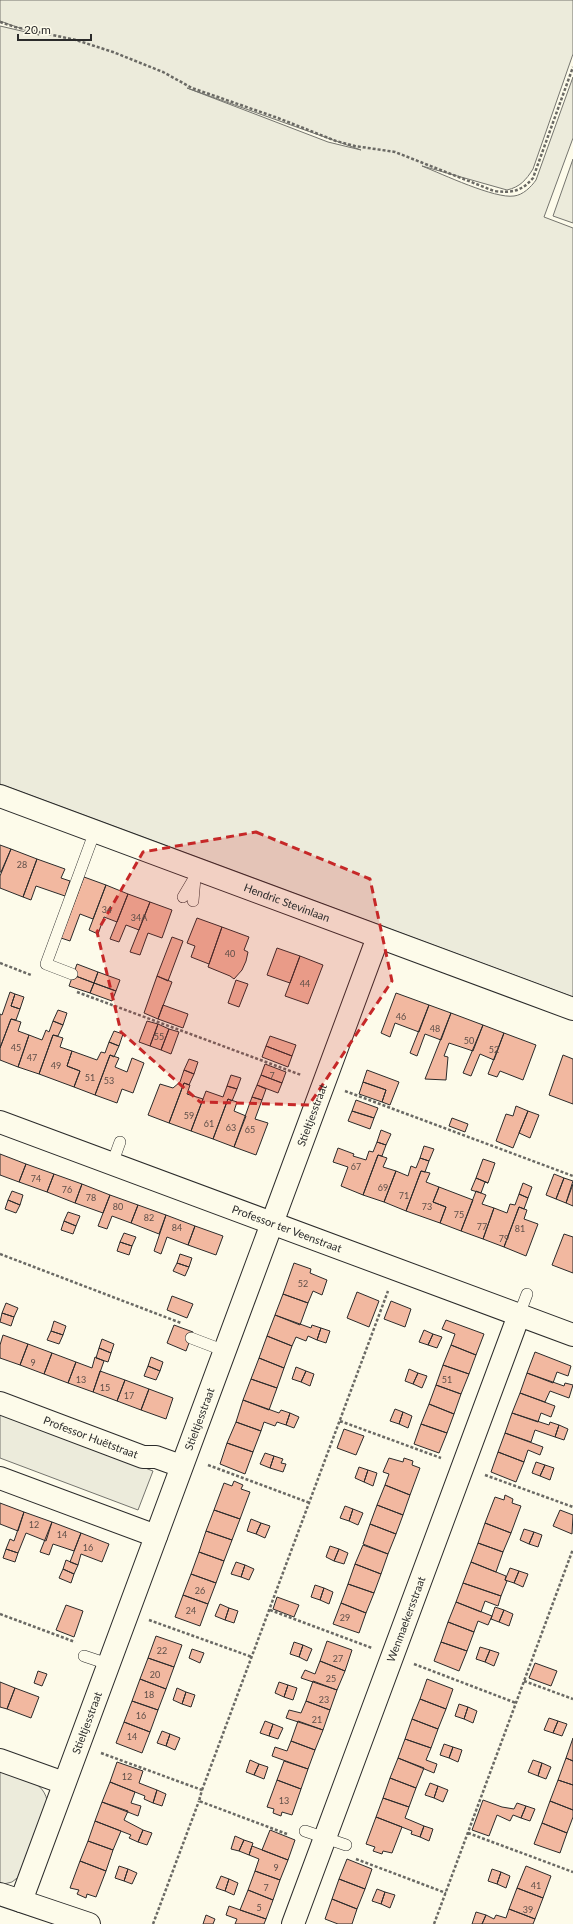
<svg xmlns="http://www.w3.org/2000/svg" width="573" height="1924" viewBox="0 0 573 1924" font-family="Lato,sans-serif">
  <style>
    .green { fill: #ecebdb; stroke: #74746e; fill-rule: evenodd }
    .building { fill: #f2b8a0; stroke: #2b2b2b }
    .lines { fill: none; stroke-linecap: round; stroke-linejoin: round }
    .service-casing { stroke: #2b2b2b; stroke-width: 12 }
    .minor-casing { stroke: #2b2b2b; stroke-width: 24 }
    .path { stroke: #6a6964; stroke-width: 2.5; stroke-dasharray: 3 2; stroke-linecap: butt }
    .service { stroke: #fdfbea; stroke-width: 11 }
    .minor { stroke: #fdfbea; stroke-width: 22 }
    .marked { fill: #c62828; fill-opacity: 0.2; stroke: #c62828; stroke-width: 3; stroke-dasharray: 8 5; stroke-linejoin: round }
    .labels { text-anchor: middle; stroke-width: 3; stroke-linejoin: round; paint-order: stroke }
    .number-label { font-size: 9px; fill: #5d4e48 }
    .street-label { font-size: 11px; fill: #2b2b2b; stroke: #fdfbea }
  </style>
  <rect width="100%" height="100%" fill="#fdfbea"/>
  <path class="green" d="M0 0H573V54L533 169C526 180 520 187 507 190L422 166C442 174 495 199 514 196 523 195 531 187 536 180L573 77V138L544 217 573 228V997L0 784V26L39 35 0 21ZM187 88 361 150 328 142Z
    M573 159V223L553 216Z
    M0 1413 153 1471 138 1510 0 1458Z
    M0 1769C18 1776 42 1779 47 1800L21 1875 12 1882 0 1885Z"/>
  <path class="building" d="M0 845 11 849 1 872H0Z
    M11 849 37 859 23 897 0 888V876Z
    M37 859 65 869 61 878 70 881 65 896 36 886 31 900 23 897Z
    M84 877 106 885 93 919 80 914 70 941 61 938Z
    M106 885 128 894 117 922 104 917 98 934 89 930Z
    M128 894 150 902 139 930 126 925 119 942 110 939Z
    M150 902 172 910 162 938 148 933 140 955 130 952Z
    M197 918 222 927 209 964 191 957 195 946 187 943Z
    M222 927 249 937 244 950 248 952 246 961 242 970 234 979 230 976 208 967Z
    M172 937 183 941 168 981 157 976Z
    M277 948 300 956 290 983 267 975Z
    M300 956 323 965 308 1004 285 996Z
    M77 964 98 972 94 983 73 975Z
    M98 972 120 980 116 991 94 983Z
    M73 975 94 983 90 993 69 986Z
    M157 976 172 982 158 1019 144 1013Z
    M236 980 248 984 239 1007 228 1003Z
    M94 983 116 991 112 1001 90 993Z
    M10 992 15 994 11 1006 20 1009 16 1020 11 1019 0 1048V1014L2 1015Z
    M396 993 429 1005 419 1032 395 1023 390 1037 381 1033Z
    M15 994 24 997 20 1009 11 1006Z
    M163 1005 188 1014 183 1028 158 1019Z
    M429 1005 451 1013 441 1040 425 1034 417 1056 410 1053Z
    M58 1010 67 1013 63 1025 53 1021Z
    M451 1013 483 1025 473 1051 449 1043 444 1056 448 1057 446 1080 425 1079Z
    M11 1019 21 1022 18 1031 29 1035 18 1067 0 1060V1048Z
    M53 1021 63 1025 58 1036 53 1035 39 1074 18 1067 29 1035 42 1040 46 1030 49 1032Z
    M147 1021 158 1024 150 1046 139 1042Z
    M158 1024 169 1029 161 1050 150 1046Z
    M483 1025 504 1033 494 1060 480 1054 471 1076 463 1073Z
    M169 1029 179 1032 171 1054 161 1050Z
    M114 1031 123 1034 119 1046 109 1042Z
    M504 1033 536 1045 523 1080 500 1071 497 1077 488 1074Z
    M53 1035 63 1038 60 1047 72 1051 67 1066 80 1071 74 1087 39 1074Z
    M270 1036 296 1045 292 1056 266 1046Z
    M109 1042 119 1046 114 1057 110 1055 95 1095 74 1087 80 1071 67 1066 72 1051 97 1060 101 1052 105 1053Z
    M266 1046 292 1056 288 1067 262 1057Z
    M110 1055 119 1058 115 1067 127 1072 132 1058 144 1063 133 1093 122 1089 117 1103 95 1095Z
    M563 1055 573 1059V1104L549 1095Z
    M189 1059 198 1062 194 1074 184 1070Z
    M265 1064 286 1072 282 1083 261 1075Z
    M184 1070 194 1074 189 1085 184 1083 169 1123 148 1115 160 1084 173 1088 180 1082Z
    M367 1070 399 1082 390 1105 382 1102 386 1090 363 1082Z
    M231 1075 241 1078 237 1089 227 1086Z
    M261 1075 282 1083 278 1093 257 1085Z
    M363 1082 386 1090 382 1102 359 1094Z
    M184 1083 190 1085 187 1094 203 1099 191 1131 169 1123Z
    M257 1085 266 1089 262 1100 252 1097Z
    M227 1086 237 1089 232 1101 228 1099 213 1139 191 1131 206 1091 223 1097Z
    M252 1097 262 1100 255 1119 268 1123 256 1155 234 1147Z
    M228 1099 237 1102 234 1111 246 1116 234 1147 213 1139Z
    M356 1100 378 1108 374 1118 352 1111Z
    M516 1106 528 1111 513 1148 496 1141 506 1114 513 1116Z
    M352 1111 374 1118 370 1129 348 1121Z
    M528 1111 539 1115 530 1138 519 1133Z
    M452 1118 468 1124 465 1132 449 1126Z
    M381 1130 391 1134 386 1145 377 1142Z
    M377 1142 386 1145 382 1156 378 1155 363 1195 341 1186 348 1167 333 1162 338 1148 354 1154 353 1156 366 1160 369 1151 373 1152Z
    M424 1146 434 1149 429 1161 420 1158Z
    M0 1154 26 1164 19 1182 0 1175Z
    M378 1155 387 1158 383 1167 396 1171 384 1202 363 1195Z
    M420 1158 429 1161 425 1172 421 1171 406 1211 384 1202 396 1171 408 1176 411 1166 416 1168Z
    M483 1159 495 1163 488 1183 476 1178Z
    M26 1164 54 1174 47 1192 19 1182Z
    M421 1171 430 1173 426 1182 439 1187 433 1202 446 1207 440 1223 406 1211Z
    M54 1174 82 1184 75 1203 47 1192Z
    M554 1174 564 1178 556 1199 546 1195Z
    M476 1178 488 1183 485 1182 481 1193 471 1190Z
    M564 1178 573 1181 566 1203 556 1199Z
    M523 1183 532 1187 528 1198 519 1194Z
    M82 1184 110 1195 103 1213 75 1203Z
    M573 1184V1206L566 1203Z
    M439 1187 473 1200 461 1231 440 1223 446 1207 433 1202Z
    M12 1191 23 1195 20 1205 8 1200Z
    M476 1191 486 1195 482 1204 494 1208 483 1239 461 1231Z
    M519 1194 528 1198 524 1209 519 1207 504 1247 483 1239 494 1208 507 1213 510 1204 515 1205Z
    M110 1195 138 1205 131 1223 112 1216 107 1229 98 1226Z
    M8 1200 20 1205 16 1213 5 1209Z
    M138 1205 166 1215 159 1234 131 1223Z
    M519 1207 527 1210 524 1219 538 1224 526 1256 504 1247Z
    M68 1212 80 1216 76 1226 64 1221Z
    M166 1215 195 1226 188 1245 167 1237 161 1254 154 1251Z
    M64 1221 76 1226 73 1234 61 1230Z
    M195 1226 223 1236 216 1255 188 1245Z
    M124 1233 136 1237 132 1246 120 1242Z
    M564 1234 573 1237V1273L552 1265Z
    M120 1242 132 1246 129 1255 117 1251Z
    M180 1254 192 1258 189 1267 177 1263Z
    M177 1263 189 1267 185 1276 173 1271Z
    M294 1263 311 1269 310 1273 327 1280 322 1295 313 1291 308 1303 283 1294Z
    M357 1292 379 1301 369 1327 347 1318Z
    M283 1294 308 1303 300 1325 275 1315Z
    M172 1296 193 1304 187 1318 167 1310Z
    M391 1301 411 1309 405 1327 384 1319Z
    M6 1303 18 1308 14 1317 2 1313Z
    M2 1313 14 1317 11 1326 0 1322Z
    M275 1315 311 1328 312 1325 321 1328 317 1340 308 1336 306 1341 296 1337 292 1346 267 1336Z
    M446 1320 484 1334 476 1355 451 1345 455 1334 442 1329Z
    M54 1321 66 1326 63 1335 51 1331Z
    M174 1325 193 1332 186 1351 167 1343Z
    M321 1328 330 1331 326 1343 317 1340Z
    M424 1330 433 1334 428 1345 419 1342Z
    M51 1331 63 1335 59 1344 47 1340Z
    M433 1334 442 1337 437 1348 428 1345Z
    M3 1335 28 1344 20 1365 0 1358V1345Z
    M267 1336 292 1346 284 1368 259 1358Z
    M102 1339 114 1344 111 1353 99 1348Z
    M28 1344 52 1353 44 1374 20 1365Z
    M451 1345 476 1355 469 1374 443 1365Z
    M99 1348 111 1353 108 1362 96 1358Z
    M535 1352 571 1366 568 1376 557 1372 553 1383 527 1373Z
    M52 1353 76 1362 68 1383 44 1374Z
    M95 1357 104 1361 93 1392 68 1383 76 1362 92 1368Z
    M151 1357 163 1362 160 1371 148 1366Z
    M259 1358 284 1368 277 1388 251 1379Z
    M443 1365 469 1374 461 1394 436 1385Z
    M148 1366 160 1371 156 1380 144 1376Z
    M296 1367 306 1371 301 1382 292 1379Z
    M409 1369 418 1373 413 1384 405 1381Z
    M100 1371 125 1380 117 1401 93 1392Z
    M306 1371 314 1374 310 1386 301 1382Z
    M418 1373 427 1376 422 1388 413 1384Z
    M527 1373 564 1386 565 1383 573 1385 569 1398 550 1391 545 1402 520 1393Z
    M251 1379 277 1388 269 1410 243 1400Z
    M125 1380 149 1389 141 1410 117 1401Z
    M436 1385 461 1394 454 1414 429 1404Z
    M149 1389 173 1398 166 1419 141 1410Z
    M520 1393 555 1406 551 1417 541 1413 538 1422 512 1413Z
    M243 1400 279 1413 281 1410 290 1413 286 1425 277 1422 275 1426 264 1422 261 1431 236 1422Z
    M429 1404 454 1414 447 1433 421 1424Z
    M395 1409 403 1412 399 1424 390 1421Z
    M403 1412 412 1416 408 1428 399 1424Z
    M290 1413 299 1417 294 1428 286 1425Z
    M512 1413 549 1425 550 1422 559 1425 555 1437 535 1430 531 1442 505 1433Z
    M236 1422 261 1431 253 1452 227 1443Z
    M421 1424 447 1433 439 1453 414 1444Z
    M559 1425 568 1429 564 1440 555 1437Z
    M344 1429 364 1436 356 1455 337 1448Z
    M505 1433 543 1447 540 1455 528 1450 524 1462 498 1452Z
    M227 1443 253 1452 245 1474 220 1464Z
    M498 1452 524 1462 516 1482 491 1472Z
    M265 1453 274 1456 270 1468 260 1464Z
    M274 1456 283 1459 281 1463 286 1464 283 1472 270 1468Z
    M389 1458 403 1462 404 1458 413 1461 412 1465 420 1468 410 1495 385 1485 389 1474 383 1472Z
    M536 1462 545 1465 540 1476 532 1473Z
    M545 1465 554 1468 550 1480 540 1476Z
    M359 1467 368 1470 364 1482 355 1478Z
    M368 1470 377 1473 373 1486 364 1482Z
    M234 1481 243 1485 241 1489 250 1492 240 1519 214 1510 224 1483 232 1486Z
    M385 1485 410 1495 403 1515 377 1505Z
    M505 1495 513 1499 512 1503 521 1506 511 1533 485 1523 495 1497 504 1500Z
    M0 1503 24 1512 18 1531 0 1524Z
    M377 1505 403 1515 396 1534 370 1524Z
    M345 1506 353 1509 349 1521 340 1518Z
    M353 1509 363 1513 358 1525 349 1521Z
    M214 1510 240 1519 232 1540 206 1531Z
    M560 1510 573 1515 572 1534 553 1526Z
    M24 1512 52 1522 46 1541 26 1533 18 1553 6 1549 10 1539 14 1541Z
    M251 1519 261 1523 256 1534 247 1531Z
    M52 1522 81 1533 74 1551 53 1544 49 1555 40 1552Z
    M261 1523 270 1526 265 1538 256 1534Z
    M485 1523 511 1533 503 1552 478 1543Z
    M370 1524 396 1534 388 1554 363 1544Z
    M524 1529 534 1532 529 1544 520 1540Z
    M206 1531 232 1540 224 1561 199 1552Z
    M534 1532 542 1535 538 1547 529 1544Z
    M81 1533 109 1544 102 1562 81 1554 78 1565 70 1562Z
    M478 1543 503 1552 496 1572 471 1562Z
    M363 1545 388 1554 381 1574 355 1564Z
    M330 1546 339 1549 334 1561 326 1557Z
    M6 1549 18 1553 15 1562 3 1558Z
    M339 1549 348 1553 344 1564 334 1561Z
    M199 1552 224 1561 216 1583 191 1574Z
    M66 1560 78 1565 74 1574 63 1569Z
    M236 1562 245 1565 241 1577 231 1574Z
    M471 1562 506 1576 505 1580 507 1581 501 1596 463 1583Z
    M355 1564 381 1574 374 1593 348 1584Z
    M245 1565 254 1569 249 1580 241 1577Z
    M510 1568 519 1571 514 1583 505 1580Z
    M63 1569 74 1574 71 1583 59 1578Z
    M519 1571 528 1574 523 1587 514 1583Z
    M191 1574 216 1583 208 1604 183 1595Z
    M463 1583 501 1596 498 1606 485 1601 481 1612 456 1602Z
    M348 1584 374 1593 366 1613 341 1603Z
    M315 1585 324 1588 320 1600 311 1597Z
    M324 1588 333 1592 329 1604 320 1600Z
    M183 1595 208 1604 200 1626 175 1617Z
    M277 1597 299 1605 294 1617 273 1609Z
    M456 1602 492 1616 488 1625 478 1621 474 1632 448 1622Z
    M341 1603 366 1613 359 1633 333 1624Z
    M220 1604 229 1608 225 1620 215 1616Z
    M66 1605 83 1611 74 1637 56 1630Z
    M495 1607 504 1610 499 1622 491 1619Z
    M229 1608 238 1611 234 1623 225 1620Z
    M504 1610 513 1614 509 1626 499 1622Z
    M448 1622 474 1632 467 1651 441 1642Z
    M156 1636 182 1645 174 1667 148 1658Z
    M327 1641 352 1650 345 1671 320 1661Z
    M294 1642 303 1645 299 1657 290 1654Z
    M441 1642 467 1651 459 1671 434 1661Z
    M303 1645 312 1649 307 1661 299 1657Z
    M480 1647 490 1650 485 1662 476 1659Z
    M192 1649 204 1653 200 1663 189 1658Z
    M490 1650 499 1653 494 1666 485 1662Z
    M148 1658 174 1667 166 1689 140 1679Z
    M320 1661 345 1671 337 1690 301 1678 305 1670 315 1674Z
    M535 1663 557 1671 551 1686 529 1678Z
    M38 1671 47 1674 42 1686 34 1683Z
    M140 1679 166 1689 158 1710 132 1701Z
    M427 1679 453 1689 446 1709 420 1699Z
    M313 1681 337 1690 330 1710 306 1701Z
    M0 1682 15 1688 7 1709 0 1707Z
    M279 1682 288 1685 284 1697 275 1693Z
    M288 1685 297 1688 293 1700 284 1697Z
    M15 1688 39 1697 31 1718 7 1709Z
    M177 1688 186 1692 182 1704 173 1700Z
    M186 1692 195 1695 191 1707 182 1704Z
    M420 1699 446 1709 438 1729 412 1719Z
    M132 1701 158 1710 150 1732 124 1722Z
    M306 1701 330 1710 323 1730 286 1718 289 1710 301 1713Z
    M459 1704 468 1707 464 1719 455 1716Z
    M468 1707 477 1711 473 1723 464 1719Z
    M549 1718 558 1721 553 1733 544 1730Z
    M412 1719 438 1729 431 1748 405 1739Z
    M265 1721 273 1724 269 1736 260 1733Z
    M298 1721 323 1730 315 1750 291 1741Z
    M558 1721 567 1724 562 1736 553 1733Z
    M124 1722 150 1732 142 1753 116 1743Z
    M273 1724 283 1728 278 1739 269 1736Z
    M162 1731 170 1734 166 1746 157 1743Z
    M170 1734 180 1738 175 1750 166 1746Z
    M573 1738V1761L566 1758Z
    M405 1739 431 1748 426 1760 437 1764 434 1773 398 1758Z
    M291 1741 315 1750 308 1769 272 1756 275 1747 287 1751Z
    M444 1744 453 1747 449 1758 440 1755Z
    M453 1747 462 1750 458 1762 449 1758Z
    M398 1758 424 1768 416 1788 390 1778Z
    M566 1758 573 1761V1785L558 1780Z
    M250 1760 259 1764 254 1775 246 1772Z
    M533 1760 542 1763 538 1776 528 1772Z
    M284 1761 308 1769 301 1789 277 1780Z
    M117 1762 143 1771 139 1783 157 1790 153 1803 144 1799 145 1796 110 1782Z
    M542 1763 551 1767 546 1779 538 1776Z
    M259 1764 268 1767 264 1779 254 1775Z
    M390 1778 416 1788 409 1807 383 1798Z
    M277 1780 301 1789 292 1815 282 1812 281 1816 273 1813 274 1809 267 1807Z
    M558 1780 573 1785V1810L550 1801Z
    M110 1782 135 1792 131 1803 141 1806 138 1816 102 1802Z
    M430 1783 438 1786 434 1798 425 1795Z
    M438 1786 448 1790 443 1802 434 1798Z
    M157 1790 166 1794 162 1806 153 1803Z
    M383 1798 409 1807 405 1818 424 1826 420 1837 411 1834 412 1831 376 1817Z
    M483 1800 502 1807 514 1809 517 1803 526 1806 521 1818 513 1815 510 1821 497 1815 489 1836 472 1830Z
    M550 1801 573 1810V1817L567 1833 542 1823Z
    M102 1802 128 1811 124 1820 143 1830 138 1842 129 1838 131 1835 95 1821Z
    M526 1806 535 1809 530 1821 521 1818Z
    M376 1817 402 1827 392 1853 383 1851 382 1854 373 1851 375 1847 366 1844Z
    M95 1821 121 1831 113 1850 88 1841Z
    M542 1823 567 1833 560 1853 534 1844Z
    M424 1826 433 1829 429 1841 420 1837Z
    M143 1830 152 1833 147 1845 138 1842Z
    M270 1830 295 1840 288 1860 262 1850Z
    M235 1836 244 1840 239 1851 231 1849Z
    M244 1840 253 1843 249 1855 239 1851Z
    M88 1841 113 1850 106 1871 80 1861Z
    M252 1846 288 1860 280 1880 255 1871 259 1859 249 1855Z
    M347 1859 372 1869 365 1889 339 1879Z
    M80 1861 106 1871 96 1897 87 1894 86 1898 77 1894 79 1890 70 1888Z
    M119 1866 128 1869 124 1881 115 1878Z
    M526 1866 551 1876 543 1898 517 1888Z
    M128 1869 137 1873 132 1884 124 1881Z
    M492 1869 501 1872 497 1884 488 1881Z
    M255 1871 280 1880 273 1900 248 1890Z
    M501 1872 510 1876 506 1888 497 1884Z
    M221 1876 229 1879 225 1891 216 1888Z
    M229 1879 238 1883 234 1895 225 1891Z
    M339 1879 365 1889 357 1909 332 1899Z
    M517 1888 543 1898 535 1919 509 1909Z
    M377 1889 385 1892 381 1904 372 1901Z
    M248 1890 273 1900 266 1919 240 1910Z
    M385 1892 395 1895 390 1908 381 1904Z
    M332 1899 357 1909 352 1924H338L325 1919Z
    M229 1906 266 1919 264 1924H235L237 1919 226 1915Z
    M509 1909 535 1919 533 1924H482L486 1915 494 1919 496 1915 506 1918Z
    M476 1912 486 1915 482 1924H472Z
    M206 1915 215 1919 213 1924H203Z"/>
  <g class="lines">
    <g class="service-casing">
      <path id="service" d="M183 897 199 870
        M193 901 195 878
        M72 974 46 964 95 831
        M112 1164 120 1142
        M519 1315 527 1294
        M191 1338 225 1351
        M84 1656 108 1664
        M305 1831 346 1845"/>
    </g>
    <g class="minor-casing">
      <g id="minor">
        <path id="s1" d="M0 796 573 1009"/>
        <path id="s2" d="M0 1122 573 1335"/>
        <path id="s3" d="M0 1403 143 1457H156L181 1466"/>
        <path d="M0 1478 156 1536"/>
        <path d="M0 1760 64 1783"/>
        <path d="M0 1894 89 1924"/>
        <path id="s4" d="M21 1901 378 937"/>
        <path id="s5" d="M293 1924 519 1315"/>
      </g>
    </g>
    <path class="path" d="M0 22 15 27 76 40 113 52 163 72 192 88 278 118 336 141 355 146 395 152 494 191C511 193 521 192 533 178L573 67
      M0 963 31 975
      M77 992 301 1075
      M345 1091 573 1176
      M0 1254 181 1323
      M340 1421 441 1458
      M208 1465 310 1503
      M485 1475 573 1507
      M270 1610 372 1648
      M0 1614 75 1642
      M149 1620 252 1657
      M414 1664 516 1703
      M524 1681 573 1699
      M101 1753 202 1790 199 1801 287 1834
      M202 1790 388 1291
      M468 1833 573 1872
      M356 1859 446 1893
      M153 1924 199 1801
      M434 1924 573 1549"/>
    <use href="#service" class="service"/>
    <use href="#minor" class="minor"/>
  </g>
  <path class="marked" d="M256 832 370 879 392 981 309 1105 200 1102 121 1032 97 932 143 852Z"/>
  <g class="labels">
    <g class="number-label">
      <text x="22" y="868">28</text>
      <text x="107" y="913">34</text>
      <text x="139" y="921">34A</text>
      <text x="230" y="957">40</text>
      <text x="305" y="987">44</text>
      <text x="401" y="1020">46</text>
      <text x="435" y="1032">48</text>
      <text x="159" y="1040">55</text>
      <text x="469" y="1044">50</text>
      <text x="16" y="1051">45</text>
      <text x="494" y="1053">52</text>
      <text x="32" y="1061">47</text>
      <text x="56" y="1069">49</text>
      <text x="272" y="1079">7</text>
      <text x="90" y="1081">51</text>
      <text x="109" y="1084">53</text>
      <text x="189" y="1119">59</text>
      <text x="209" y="1127">61</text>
      <text x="231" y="1131">63</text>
      <text x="250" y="1133">65</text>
      <text x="356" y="1170">67</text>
      <text x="36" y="1182">74</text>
      <text x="383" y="1191">69</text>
      <text x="67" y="1193">76</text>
      <text x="404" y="1199">71</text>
      <text x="91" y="1201">78</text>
      <text x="118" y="1210">80</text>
      <text x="427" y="1210">73</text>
      <text x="459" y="1218">75</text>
      <text x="149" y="1221">82</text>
      <text x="482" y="1230">77</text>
      <text x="177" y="1231">84</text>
      <text x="520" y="1232">81</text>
      <text x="504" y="1242">79</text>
      <text x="303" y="1287">52</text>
      <text x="33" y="1366">9</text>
      <text x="81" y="1383">13</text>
      <text x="447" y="1383">51</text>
      <text x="105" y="1391">15</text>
      <text x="129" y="1399">17</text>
      <text x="34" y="1528">12</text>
      <text x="62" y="1538">14</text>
      <text x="88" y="1551">16</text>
      <text x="200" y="1594">26</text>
      <text x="191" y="1614">24</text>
      <text x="345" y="1621">29</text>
      <text x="162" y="1654">22</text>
      <text x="338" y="1662">27</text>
      <text x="155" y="1678">20</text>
      <text x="331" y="1682">25</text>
      <text x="149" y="1698">18</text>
      <text x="324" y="1703">23</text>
      <text x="141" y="1719">16</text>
      <text x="317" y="1723">21</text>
      <text x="132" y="1740">14</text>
      <text x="127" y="1780">12</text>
      <text x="284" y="1804">13</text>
      <text x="276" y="1871">9</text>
      <text x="536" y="1889">41</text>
      <text x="266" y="1891">7</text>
      <text x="259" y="1911">5</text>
      <text x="528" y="1913">39</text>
    </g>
    <g class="street-label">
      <text dy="4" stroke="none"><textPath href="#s1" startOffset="306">Hendric Stevinlaan</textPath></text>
      <text dy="4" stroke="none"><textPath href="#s4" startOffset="838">Stieltjesstraat</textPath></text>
      <text dy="4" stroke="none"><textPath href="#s2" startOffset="306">Professor ter Veenstraat</textPath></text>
      <text dy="4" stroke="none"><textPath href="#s4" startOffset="514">Stieltjesstraat</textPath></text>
      <text dy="4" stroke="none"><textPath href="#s3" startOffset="97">Professor Huëtstraat</textPath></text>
      <text dy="4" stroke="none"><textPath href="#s5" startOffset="325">Wenmaekersstraat</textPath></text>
      <text dy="4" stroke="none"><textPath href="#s4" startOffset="190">Stieltjesstraat</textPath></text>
    </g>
  </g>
  <path d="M18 34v6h73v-6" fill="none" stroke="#2b2b2b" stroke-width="2"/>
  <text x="24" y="34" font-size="12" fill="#2b2b2b" stroke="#fdfbea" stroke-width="3" paint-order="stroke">20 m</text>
</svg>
